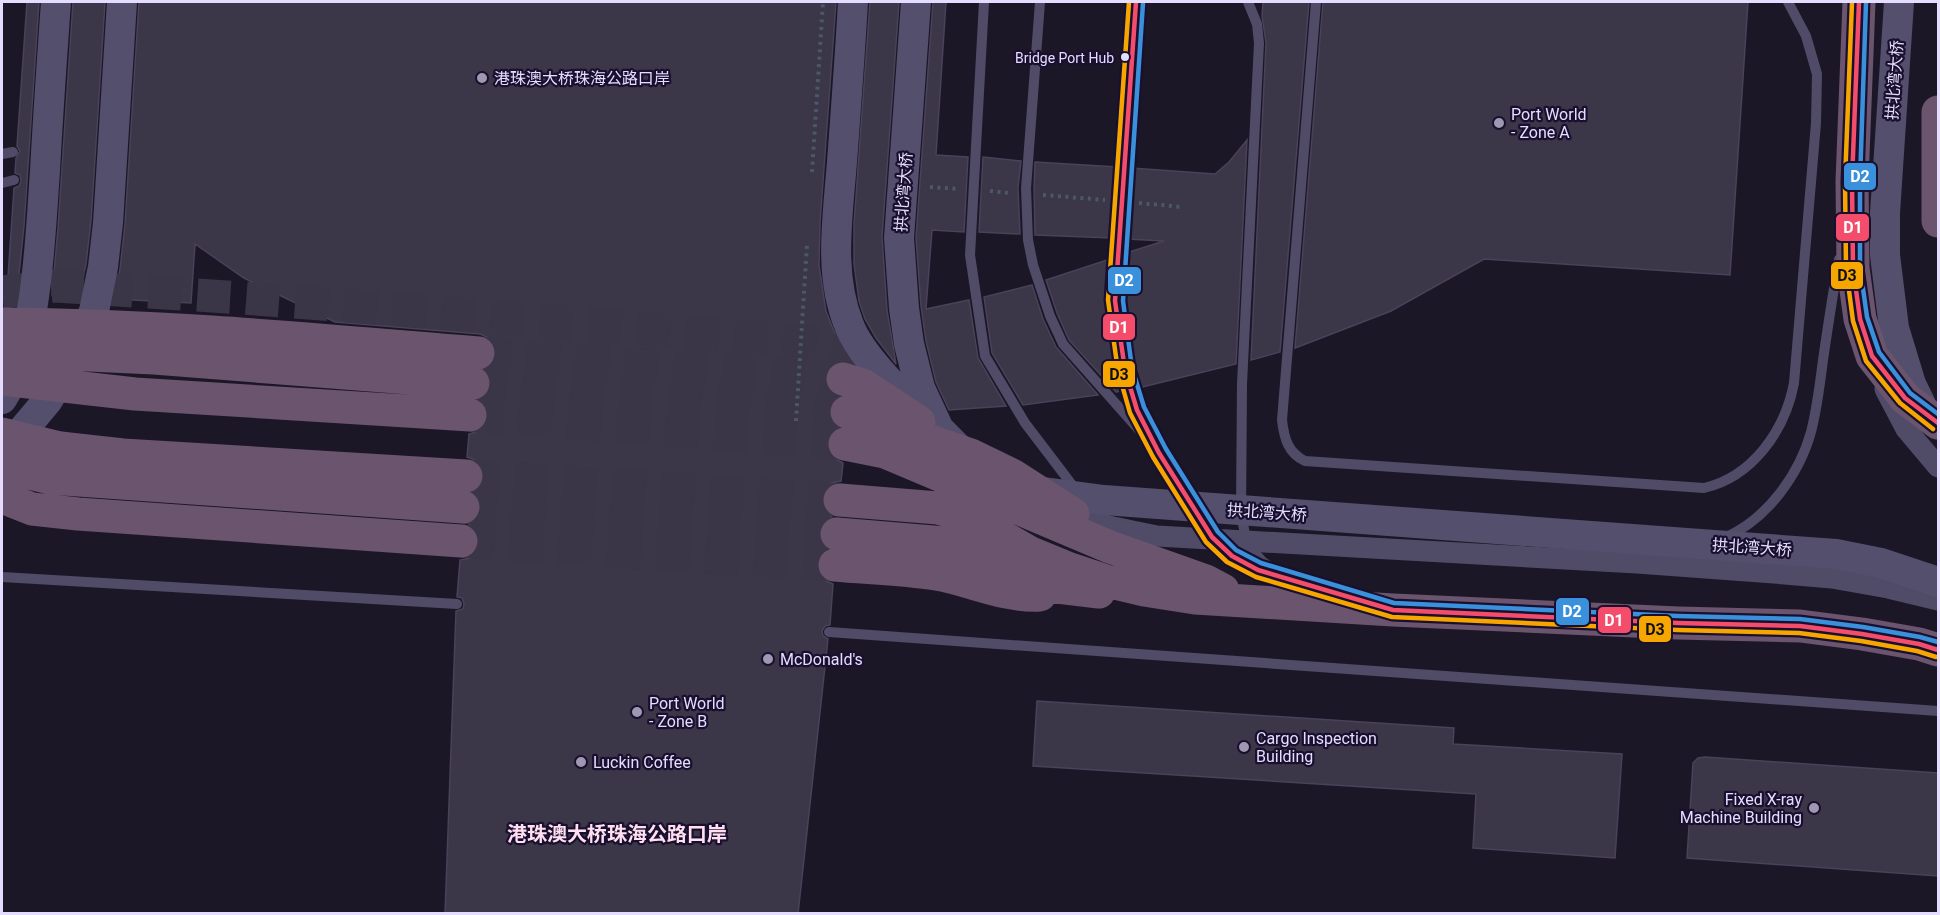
<svg xmlns="http://www.w3.org/2000/svg" width="1940" height="915" viewBox="0 0 1940 915" font-family="Roboto,'Noto Sans SC',sans-serif">
  <style>
    .building { fill: #3b3648; stroke: #49425a; stroke-width: 1.5 }
    .lines { fill: none; stroke-linecap: round; stroke-linejoin: round }
    .highway-tunnel { stroke: #3a3547; stroke-width: 33; stroke-dasharray: 33 16; stroke-linecap: butt }
    .path { stroke: #4a5869; stroke-width: 4; stroke-dasharray: 3 4.5; stroke-linecap: butt }
    .lane { stroke: #504c68; stroke-width: 10 }
    .street { stroke: #504c68; stroke-width: 21 }
    .secondary { stroke: #544f6d; stroke-width: 30 }
    .highway { stroke: #6b546e; stroke-width: 33 }
    .bus-1-casing { stroke: #18102e; stroke-width: 9 }
    .bus-2-casing { stroke: #18102e; stroke-width: 9 }
    .bus-3-casing { stroke: #18102e; stroke-width: 9 }
    .bus-1 { stroke: #f44d6c; stroke-width: 4.5 }
    .bus-2 { stroke: #f7a600; stroke-width: 4.5 }
    .bus-3 { stroke: #3a90db; stroke-width: 4.5 }
    .bus-dot { fill: #e4ddff; stroke: #18102e; stroke-width: 2 }
    .poi-dot { fill: #9e98b3; stroke: #18102e; stroke-width: 2 }
    .labels { text-anchor: middle; stroke-width: 4.5; stroke-linejoin: round; paint-order: stroke }
    .bus-label { font-size: 14px; fill: #e4ddff; stroke: #18102e; text-anchor: end }
    .poi-label { font-size: 16px; fill: #e4ddff; stroke: #18102e; text-anchor: start }
    .street-label { font-size: 16px; fill: #e4ddff; stroke: #18102e }
    .quarter-label { font-size: 20px; font-weight: bold; fill: #ffdff0; stroke: #18102e }
    .line-badge { stroke: #18102e; stroke-width: 2 }
    .badge-label { font-size: 16px; text-anchor: middle; font-weight: bold; fill: #fff }
    .pale-badge-label { font-size: 16px; text-anchor: middle; font-weight: bold; fill: #111 }
  </style>
  <rect width="100%" height="100%" fill="#1c1727"/>
  <path class="building" d="M27 2H39L24 226 17 293 7 292 14 188 19 186 21 181 20 175 15 173 16 158 20 151 17 146Z
    M73 2H105L91 221 86 264 79 297 52 295 58 228Z
    M139 2H836L820 223 819 265 826 311 839 344 850 362 838 361 830 366 825 374V384L829 391 837 397 829 406V416L832 424 837 427 831 432 827 440V449L833 458 843 463 841 481 831 483 825 489 821 498 823 509 832 516 822 523 818 532 820 541 826 549 819 555 816 564 818 574 824 580 833 584 830 625 825 626 822 631 823 636 828 639 798 914H445L456 611 463 609 464 604 462 598 457 597 460 560 470 558 477 551 480 543 478 532 469 524 478 518 482 509 480 499 475 493 482 486 485 477 483 468 477 461 467 457 469 434 479 431 485 426 489 417 487 407 481 400 488 394 492 385 490 375 486 370 494 363 497 355 495 346 489 338 480 334 335 322 244 278 195 244 191 303 114 299 120 269 125 224Z
    M870 2H899L882 237 887 310 896 364 876 338 865 319 859 301 854 264V224Z
    M933 2H946L936 155 968 157 964 232 932 230 926 309 969 300 978 358 1006 406 949 410 936 382 926 341 921 306 916 238Z
    M1263 2H1309L1280 352 1251 360 1266 43 1262 16Z
    M1323 2H1748L1730 275 1484 259 1391 311 1295 348Z
    M1247 140 1236 364 1138 388 1132 368 1123 301 1126 253 1164 241 1127 239 1132 168 1215 174 1229 162Z
    M983 157 1021 161 1018 188 1020 234 979 232Z
    M1035 162 1117 167 1112 238 1035 235 1034 188Z
    M1110 259 1108 302 1118 371 1123 391 1116 392 1069 340 1057 313 1046 280Z
    M1032 285 1043 319 1056 347 1098 395 1023 405 992 353 984 297Z
    M1037 701 1454 728 1453 744 1622 754 1615 858 1473 848 1476 794 1033 766Z
    M1705 757 1938 773V876L1687 858 1693 763 1698 758Z"/>
  <g class="lines">
    <path class="highway-tunnel" d="M2 292 55 286 243 298 811 342 835 347 852 356 880 385
      M478 353 843 379
      M473 383 847 412
      M470 415 845 444
      M466 476 840 500
      M463 507 837 534
      M461 541 835 565"/>
    <path class="path" d="M812 172 823 2
      M930 187 958 189
      M990 191 1009 193
      M1043 195 1105 200
      M1139 203 1183 207
      M796 421 807 244"/>
    <path class="lane" d="M984 2 970 255 985 356 1025 423 1076 490
      M1040 2 1026 188 1028 240 1033 265 1050 316 1063 344 1147 439
      M1136 2 1115 301 1125 370 1137 410 1159 453 1212 537 1232 556 1258 570 1331 593
      M1248 2 1257 24 1259 43 1242 384 1241 514 1247 544 1263 562 1281 574
      M1316 2 1282 420C1284 438 1288 453 1305 461L1704 488C1752 477 1785 431 1794 383L1816 123 1817 74 1806 36 1788 2
      M2 154 13 152
      M2 183 14 180
      M1726 537C1767 519 1799 475 1811 432 1817 409 1820 384 1823 360 1828 326 1833 292 1839 259
      M2 577 457 604
      M829 632 1938 711"/>
    <path class="street" d="M1885 389 1906 429 1938 467
      M1068 513C1096 525 1127 530 1157 536L1637 563 1774 573 1832 578 1888 588 1938 600"/>
    <path class="secondary" d="M853 2C850 55 846 108 842 162 838 215 828 274 849 325 860 354 898 392 921 413
      M916 2 899 238 904 308 909 344 920 388 939 429 965 455
      M1899 2 1885 213V255L1894 328 1911 384 1925 413
      M2 399C38 342 40 238 45 171 48 114 52 58 56 2
      M2 447 22 431 48 400 72 361 94 311 103 267 108 223 122 2
      M1036 491 1104 500 1836 554 1881 563 1938 582"/>
    <path class="highway" d="M1859 2 1852 181 1853 268 1860 319 1872 356 1905 398 1938 423
      M1938 112V221
      M2 324C161 325 320 340 478 353
      M2 351 154 358 473 383
      M2 379 135 394 470 415
      M843 379 863 385 919 422
      M847 412 971 455 1014 476 1073 514
      M2 434 60 448 123 455 466 476
      M845 444 885 452 1110 547 1206 581 1223 590
      M2 463 13 469 50 478 463 507
      M2 497 32 509 78 514 461 541
      M840 500 938 508 964 515 1031 553 1070 569 1106 581 1144 590 1195 598 1393 610 1678 623 1800 626 1862 634 1919 644 1938 650
      M837 534 945 543 984 556 1030 581 1049 586 1099 592
      M835 565C869 568 903 569 936 574 971 580 1004 597 1040 595"/>
    <g class="bus-1-casing">
      <path id="bus-1" d="M1136 2 1115 301 1125 370 1137 410 1159 453 1212 537 1232 556 1258 570 1393 610 1678 623 1800 626 1862 634 1919 644 1938 650
        M1859 2 1852 181 1853 268 1860 319 1872 356 1905 398 1938 423"/>
    </g>
    <g class="bus-2-casing">
      <path id="bus-2" d="M1129 2 1108 300 1118 371 1130 413 1153 457 1206 542 1227 562 1256 577 1392 617 1678 630 1799 633 1861 641 1917 651 1936 657
        M1852 2 1845 181 1846 268 1853 321 1866 361 1900 403 1933 429"/>
    </g>
    <g class="bus-3-casing">
      <path id="bus-3" d="M1866 2 1860 181V267L1867 317 1879 352 1910 393 1938 414
        M1143 3 1123 301 1132 368 1144 407 1166 449 1218 532 1236 550 1261 563 1394 603 1678 616 1800 619 1863 627 1920 637 1938 642"/>
    </g>
    <use href="#bus-1" class="bus-1"/>
    <use href="#bus-2" class="bus-2"/>
    <use href="#bus-3" class="bus-3"/>
  </g>
  <circle class="bus-dot" cx="1125" cy="57" r="5"/>
  <g class="poi-dot">
    <circle cx="482" cy="78" r="6"/>
    <circle cx="1499" cy="123" r="6"/>
    <circle cx="768" cy="659" r="6"/>
    <circle cx="637" cy="712" r="6"/>
    <circle cx="1244" cy="747" r="6"/>
    <circle cx="581" cy="762" r="6"/>
    <circle cx="1814" cy="808" r="6"/>
  </g>
  <g class="labels">
    <g class="bus-label">
      <text x="1114" y="63">Bridge Port Hub</text>
    </g>
    <g class="poi-label">
      <text x="494" y="84">港珠澳大桥珠海公路口岸</text>
      <text x="1511" y="120">Port World<tspan x="1511" dy="18">- Zone A</tspan></text>
      <text x="780" y="665">McDonald's</text>
      <text x="649" y="709">Port World<tspan x="649" dy="18">- Zone B</tspan></text>
      <text x="1256" y="744">Cargo Inspection<tspan x="1256" dy="18">Building</tspan></text>
      <text x="593" y="768">Luckin Coffee</text>
      <text x="1802" y="805" text-anchor="end">Fixed X-ray<tspan x="1802" dy="18">Machine Building</tspan></text>
    </g>
    <g class="street-label">
      <text transform="translate(1894 80) rotate(-86)" y="6">拱北湾大桥</text>
      <text transform="translate(903 192) rotate(-86)" y="6">拱北湾大桥</text>
      <text transform="translate(1267 512) rotate(4)" y="6">拱北湾大桥</text>
      <text transform="translate(1752 547) rotate(4)" y="6">拱北湾大桥</text>
    </g>
    <g class="quarter-label">
      <text x="617" y="841">港珠澳大桥珠海公路口岸</text>
    </g>
  </g>
  <g class="line-badge">
    <rect x="1843" y="162" width="34" height="29" rx="6" fill="#3a90db"/>
    <rect x="1835" y="213" width="35" height="29" rx="6" fill="#f44d6c"/>
    <rect x="1830" y="261" width="34" height="29" rx="6" fill="#f7a600"/>
    <rect x="1107" y="266" width="35" height="29" rx="6" fill="#3a90db"/>
    <rect x="1102" y="313" width="34" height="28" rx="6" fill="#f44d6c"/>
    <rect x="1102" y="360" width="34" height="28" rx="6" fill="#f7a600"/>
    <rect x="1555" y="597" width="35" height="29" rx="6" fill="#3a90db"/>
    <rect x="1597" y="606" width="35" height="28" rx="6" fill="#f44d6c"/>
    <rect x="1638" y="615" width="34" height="28" rx="6" fill="#f7a600"/>
  </g>
  <g class="badge-label">
    <text x="1860" y="182">D2</text>
    <text x="1853" y="233">D1</text>
    <text x="1124" y="286">D2</text>
    <text x="1119" y="333">D1</text>
    <text x="1572" y="617">D2</text>
    <text x="1614" y="626">D1</text>
  </g>
  <g class="pale-badge-label">
    <text x="1847" y="281">D3</text>
    <text x="1119" y="380">D3</text>
    <text x="1655" y="635">D3</text>
  </g>
  <rect width="1940" height="915" fill="none" stroke="#e4ddff" stroke-width="6"/>
</svg>
